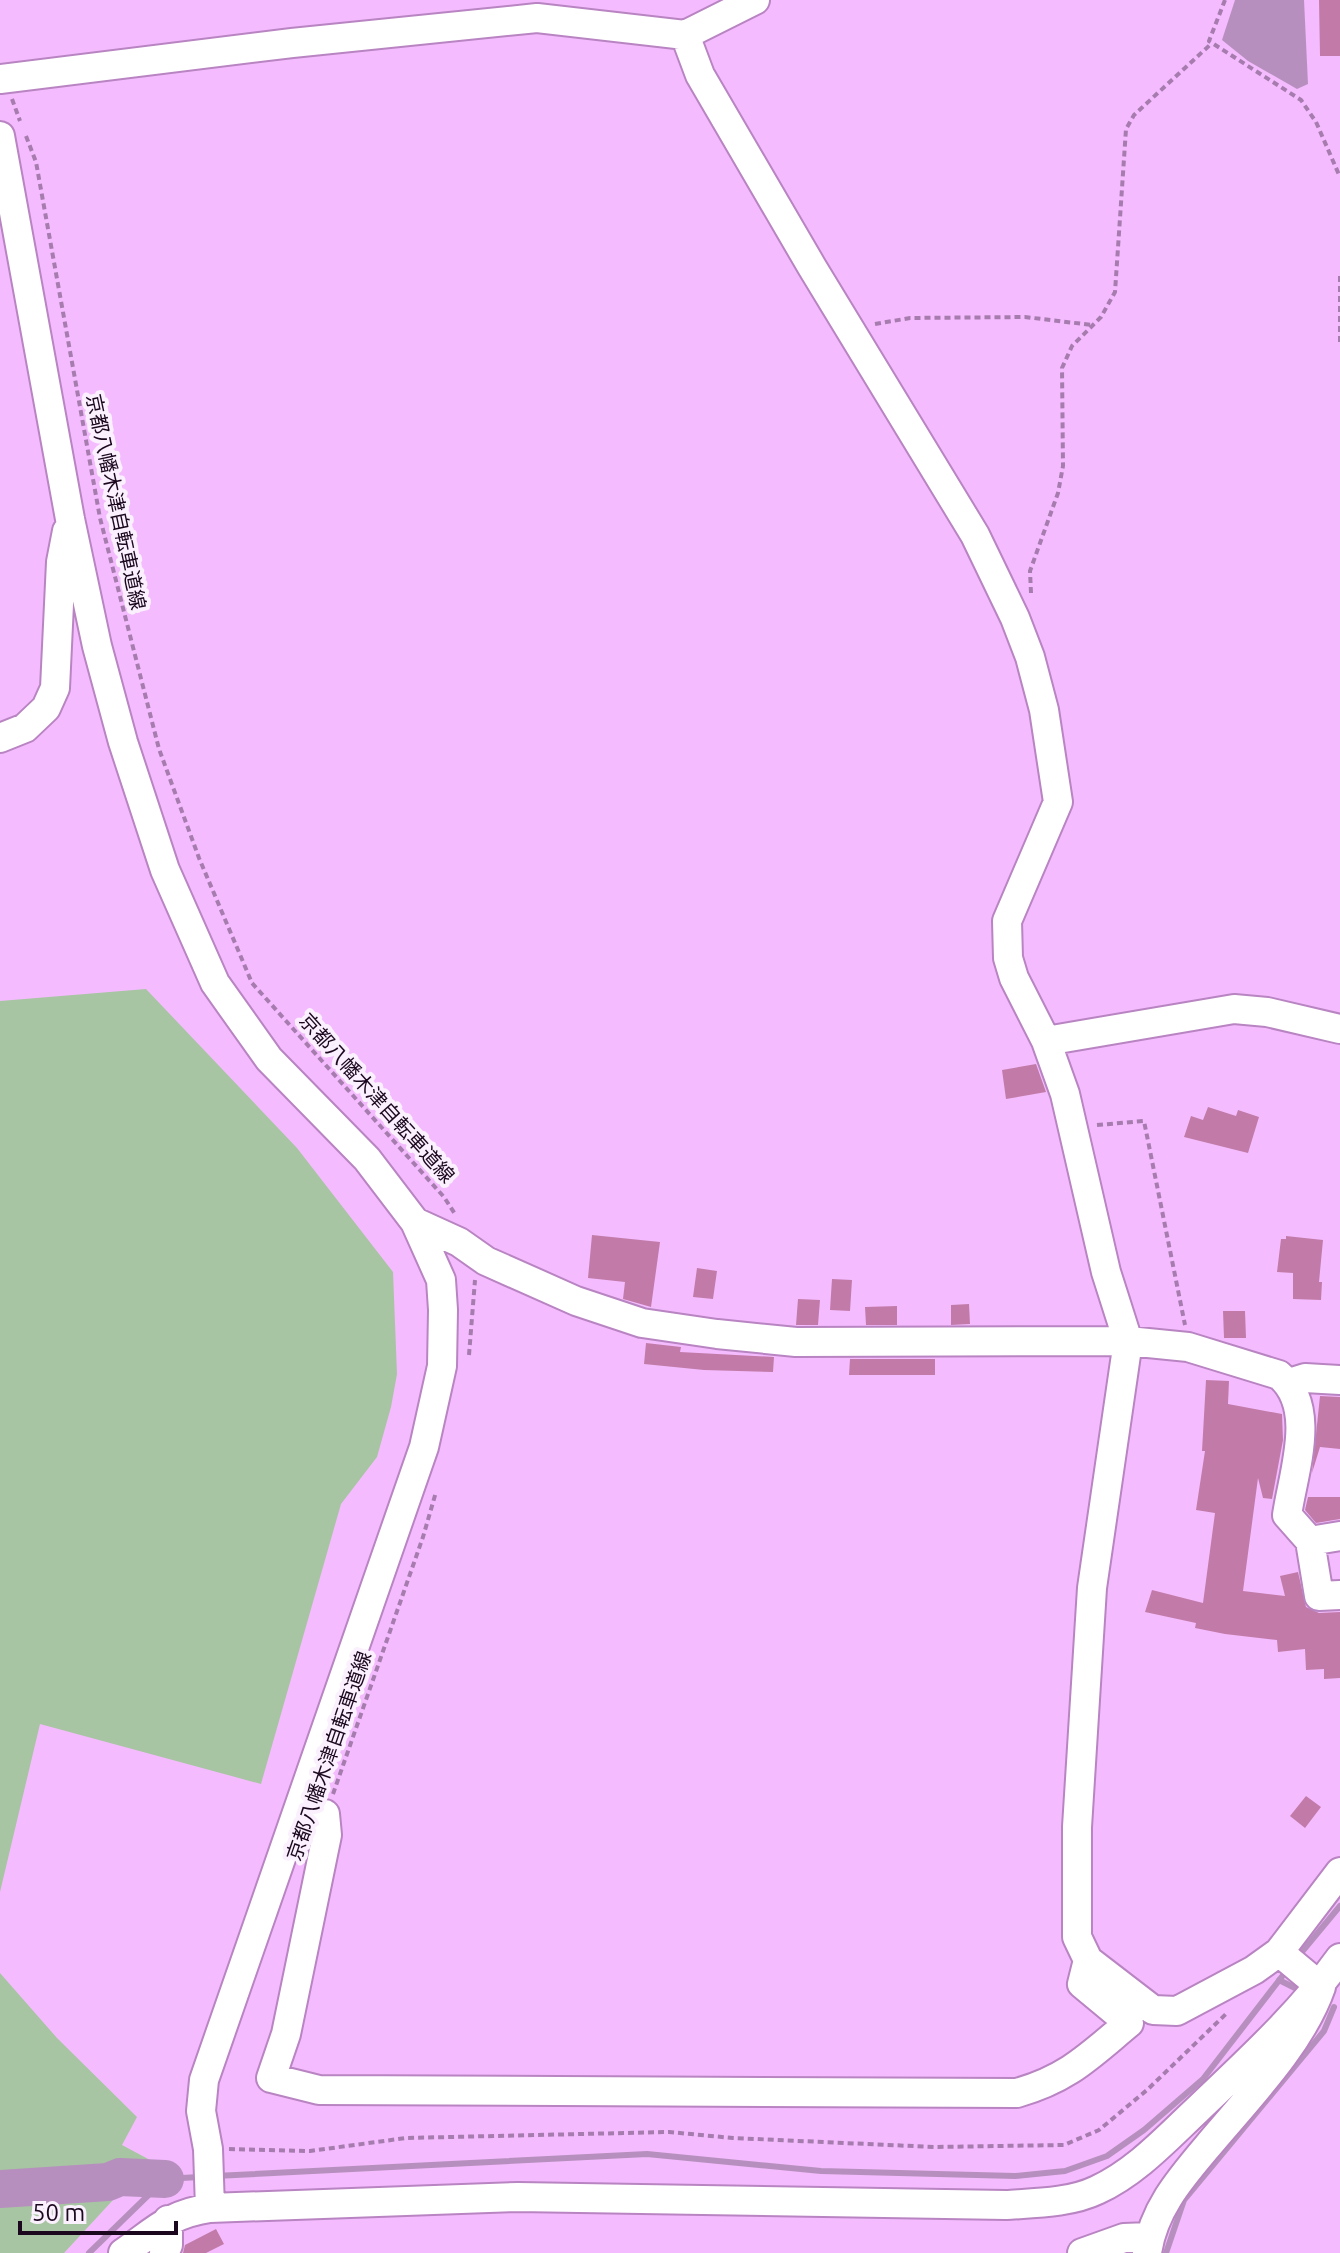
<svg xmlns="http://www.w3.org/2000/svg" width="1340" height="2253" viewBox="0 0 1340 2253" font-family="Ubuntu,'Noto Sans JP',sans-serif">
  <style>
    .green { fill: #a7c5a2 }
    .water { fill: #b78fbe }
    .lines { fill: none; stroke-linecap: round; stroke-linejoin: round }
    .stream { stroke: #b78fbe; stroke-width: 6 }
    .river { stroke: #b78fbe; stroke-width: 38 }
    .building { fill: #c27ba8 }
    .minor-casing { stroke: #b984c2; stroke-width: 32 }
    .path { stroke: #a67cae; stroke-width: 4; stroke-dasharray: 6 4; stroke-linecap: butt }
    .minor { stroke: #fff; stroke-width: 28 }
    .labels { text-anchor: middle; stroke-width: 8; stroke-linejoin: round; paint-order: stroke }
    .street-label { font-size: 20px; fill: #1b081f; stroke: #fbf0fd }
  </style>
  <rect width="100%" height="100%" fill="#f4bcfe"/>
  <path class="green" d="M146 989 297 1148 393 1272 397 1374 391 1407 377 1457 341 1504 261 1784 40 1724 0 1892V1001Z
    M0 1973 57 2038 137 2117 122 2145 150 2160 64 2253H0Z"/>
  <path class="water" d="M1235 0H1304L1308 84 1297 89 1248 61 1222 40Z"/>
  <g class="lines">
    <path class="stream" d="M1296 1959 1340 1906
      M1279 1980 1299 1990
      M215 2176 647 2154 821 2171 1015 2176 1065 2171 1107 2156 1144 2130 1203 2079 1287 1970
      M89 2253 165 2179 199 2177
      M1166 2253 1184 2200 1324 2031 1334 2007"/>
    <path class="river" d="M0 2189 108 2182 120 2177 165 2179"/>
  </g>
  <path class="building" d="M1319 0H1340V56H1320Z
    M1036 1064 1046 1092 1006 1099 1002 1070Z
    M1208 1107 1236 1116 1238 1110 1259 1117 1248 1153 1184 1137 1191 1116 1203 1120Z
    M592 1235 660 1242 651 1307 623 1299 625 1282 588 1278Z
    M1286 1236 1323 1240 1319 1282H1322L1321 1300 1293 1299V1273L1277 1272 1281 1239H1286Z
    M697 1268 717 1271 713 1299 693 1297Z
    M832 1279 852 1280 850 1311 830 1310Z
    M798 1299 820 1300 818 1325H796Z
    M969 1304 970 1324 951 1325V1305Z
    M897 1306V1325H866L865 1307Z
    M1223 1311H1245L1246 1338H1224Z
    M646 1343 681 1347 680 1352 774 1357 773 1372 704 1370 644 1364Z
    M850 1359H935V1375H849Z
    M1206 1380 1229 1381 1228 1404 1282 1414 1283 1440 1272 1499 1263 1498 1258 1478 1243 1591 1285 1596 1280 1576 1298 1572 1306 1607 1319 1613 1340 1612V1678L1324 1679V1669L1306 1670 1305 1649 1278 1652 1277 1640 1225 1634 1195 1628 1196 1623 1145 1612 1152 1590 1203 1603 1215 1513 1196 1510 1205 1451H1202Z
    M1320 1396 1340 1397V1449L1320 1447 1312 1473Z
    M1308 1497H1340V1519L1316 1523 1305 1510Z
    M1306 1796 1321 1807 1305 1828 1290 1816Z
    M216 2229 224 2244 206 2253H183L185 2245Z"/>
  <g class="lines">
    <g class="minor-casing">
      <path id="minor" d="M685 35 700 75 812 267 975 535 1015 618 1030 657 1044 710 1058 802 1007 921 1008 958 1014 978 1046 1041 1065 1094 1106 1272 1128 1341 1092 1588 1077 1827V1937L1088 1960 1153 2010 1177 2011 1254 1970 1279 1952 1340 1872
        M0 79 292 43 537 18 685 35 755 0
        M0 136 70 519 97 646 123 742 165 870 215 983 269 1059 367 1159 415 1222 459 1242 486 1261 576 1301 642 1323 717 1334 796 1342 1128 1341 1188 1347 1279 1375C1318 1407 1293 1473 1287 1515L1310 1541 1340 1536
        M0 738 25 728 46 708 55 688 61 562 67 531
        M1046 1041 1234 1009 1267 1012 1340 1029
        M1289 1383 1305 1378 1340 1380
        M1310 1541 1319 1596 1340 1595
        M325 1814 327 1835 286 2034 271 2078 319 2090 1017 2093C1069 2078 1089 2056 1129 2023L1082 1984 1088 1960
        M210 2208 208 2149 201 2111 204 2080 424 1447 442 1366 443 1310 441 1280 415 1222
        M123 2253C155 2231 169 2214 210 2208L518 2197 1006 2205C1035 2203 1070 2203 1097 2190 1136 2172 1166 2139 1197 2110 1248 2061 1299 2015 1340 1958
        M164 2253 168 2245V2220
        M1082 2253 1124 2238 1149 2237
        M1147 2253C1153 2210 1180 2179 1207 2147 1246 2100 1301 2045 1321 1987L1279 1952"/>
    </g>
    <path class="path" d="M1225 0 1209 41 1301 100 1316 122 1340 177
      M12 99 20 121
      M26 136 36 162 100 518 159 749 199 858 252 983 444 1197 455 1214
      M1340 276V346
      M875 324 910 318 1025 317 1092 325
      M1031 593 1030 571 1058 493 1063 466 1062 368 1072 346 1101 317 1115 292 1126 129 1134 115 1212 43
      M1097 1125 1144 1121 1185 1325
      M469 1355 475 1280
      M333 1794 423 1537 436 1492
      M229 2149 310 2151 406 2138 669 2132 733 2138 934 2147 1064 2145 1099 2130 1147 2090 1227 2013"/>
    <use href="#minor" class="minor"/>
  </g>
  <g class="labels">
    <g class="street-label">
      <text transform="translate(116 502) rotate(78)" y="7">京都八幡木津自転車道線</text>
      <text transform="translate(377 1098) rotate(48)" y="7">京都八幡木津自転車道線</text>
      <text transform="translate(329 1756) rotate(-71)" y="7">京都八幡木津自転車道線</text>
    </g>
  </g>
  <path d="M20 2221v12h156v-12" fill="none" stroke="#1b081f" stroke-width="4"/>
  <text x="32" y="2221" font-size="24" fill="#1b081f" stroke="#fbf0fd" stroke-width="6" paint-order="stroke">50 m</text>
</svg>
